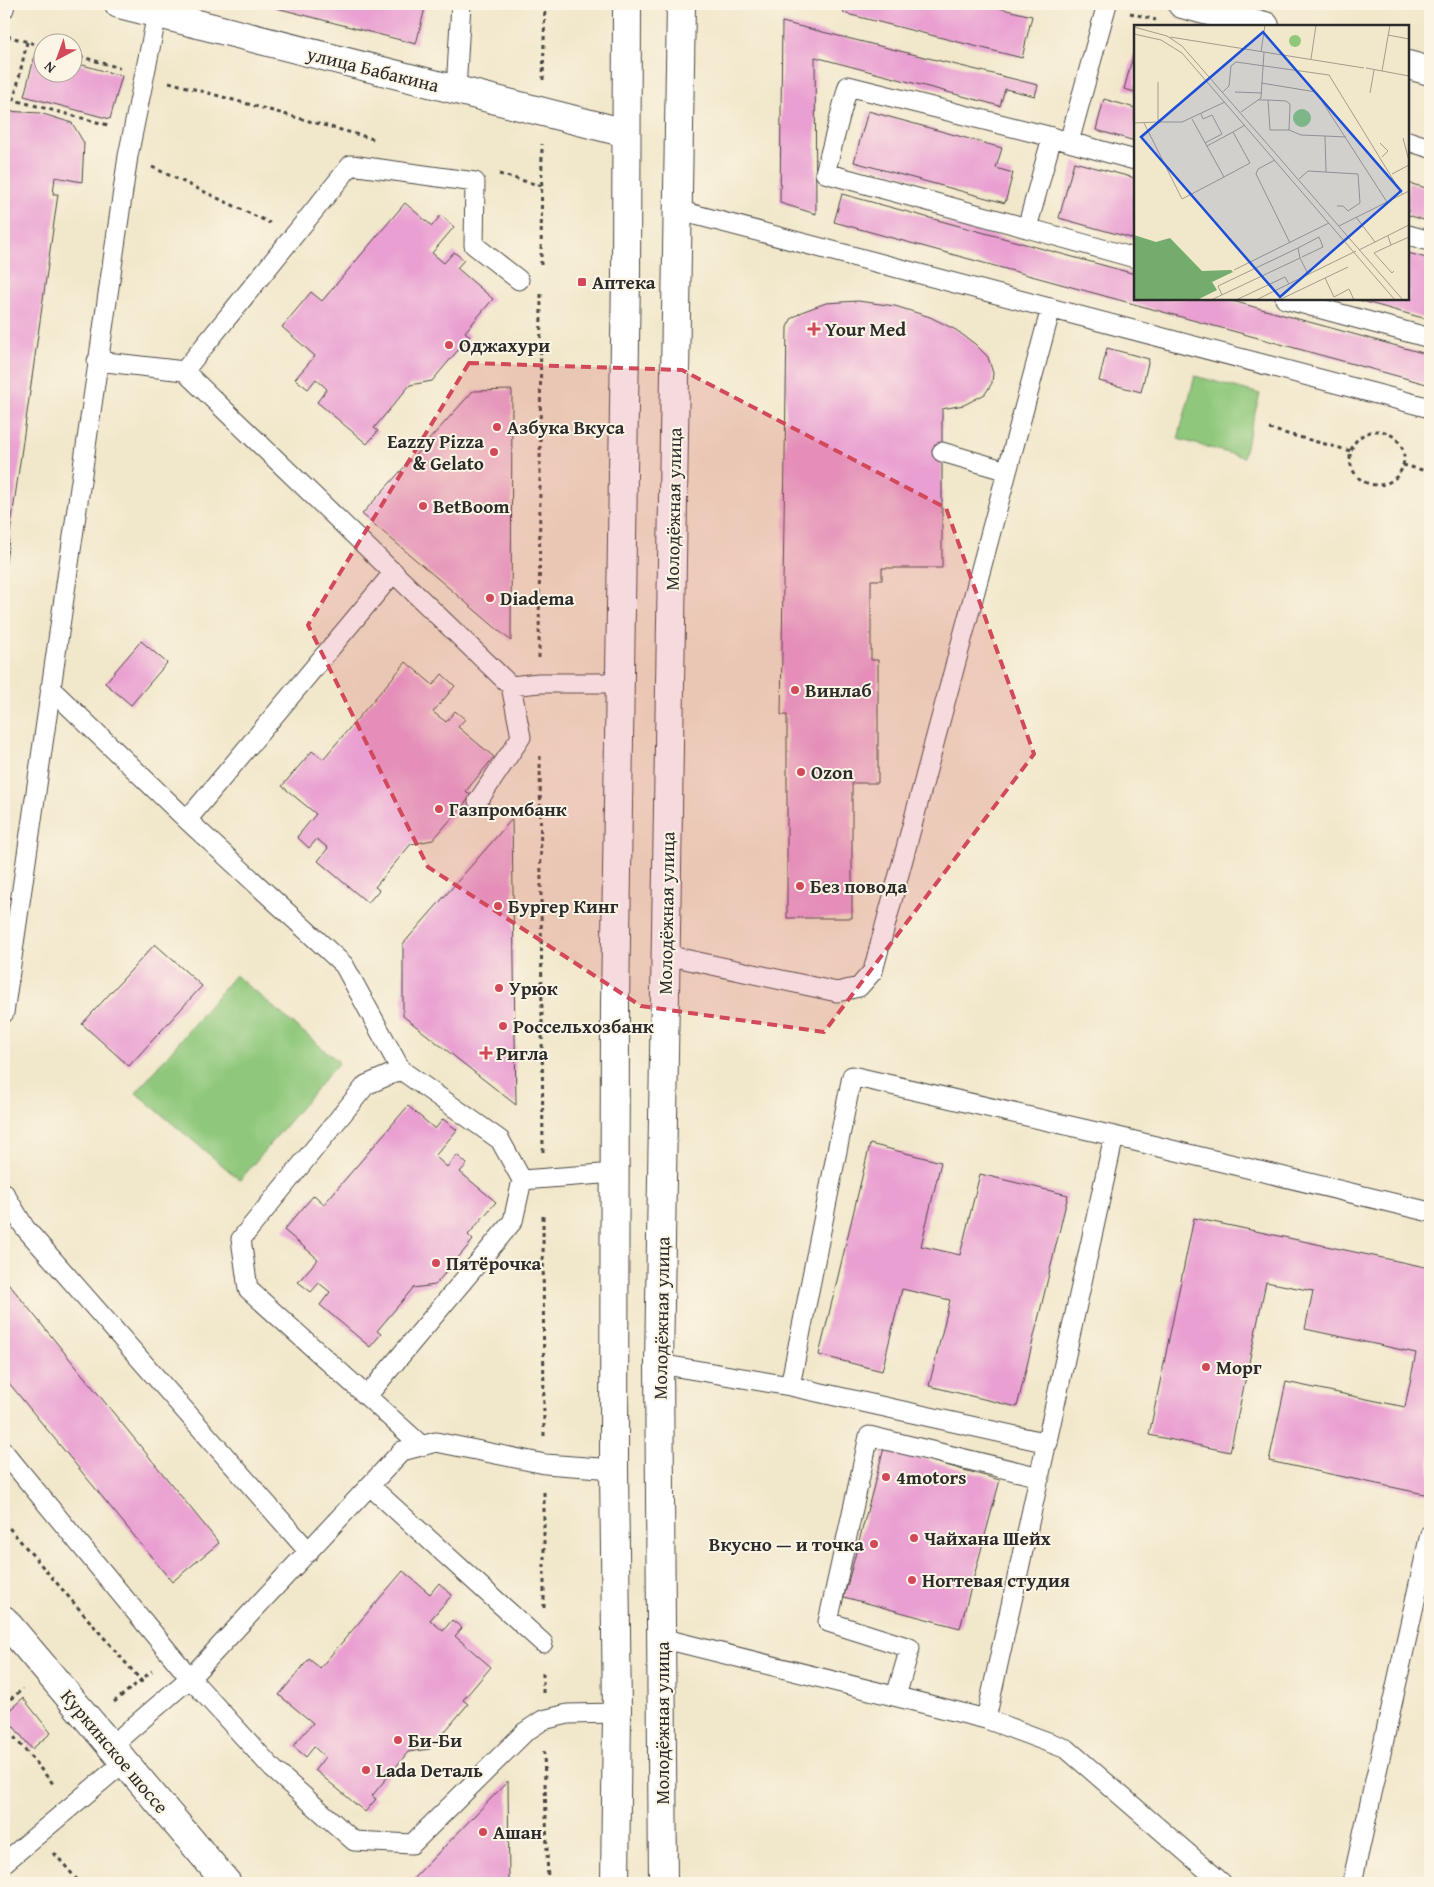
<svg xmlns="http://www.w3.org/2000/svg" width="1434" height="1887" viewBox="0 0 1434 1887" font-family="'Gentium Book Plus',serif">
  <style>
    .green { fill: #8fc87c; stroke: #5d7a54 }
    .building { fill: #e99fd1 }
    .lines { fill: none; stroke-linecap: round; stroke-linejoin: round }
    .service-casing { stroke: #494743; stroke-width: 21 }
    .minor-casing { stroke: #494743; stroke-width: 30 }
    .tertiary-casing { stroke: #494743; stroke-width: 30 }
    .secondary-casing { stroke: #494743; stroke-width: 30 }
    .path { stroke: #494743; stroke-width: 3; stroke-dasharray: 4 4; stroke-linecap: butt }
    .service { stroke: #fff; stroke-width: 19 }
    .minor { stroke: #fff; stroke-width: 28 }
    .tertiary { stroke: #fff; stroke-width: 28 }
    .secondary { stroke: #fff; stroke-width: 28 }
    .marked { fill: #d1495b; fill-opacity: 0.2; stroke: #d1495b; stroke-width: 4; stroke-dasharray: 10 6; stroke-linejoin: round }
    .poi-dot { fill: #d1495b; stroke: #fcf5e5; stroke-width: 2 }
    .labels { text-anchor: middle; stroke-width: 4; stroke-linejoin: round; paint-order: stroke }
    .street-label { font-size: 19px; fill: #2b2b2b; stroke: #fcf5e5 }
    .poi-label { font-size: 19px; font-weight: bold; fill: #2b2b2b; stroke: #fcf5e5; text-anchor: start }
    .inset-road { fill: none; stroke: #a29c8b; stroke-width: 1 }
    .view { fill: #1d4ed8; fill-opacity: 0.15; stroke: #1d4ed8; stroke-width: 2.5 }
    .inset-edge { fill: none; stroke: #2b2b2b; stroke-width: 2.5 }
  </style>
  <rect width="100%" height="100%" fill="#fcf5e5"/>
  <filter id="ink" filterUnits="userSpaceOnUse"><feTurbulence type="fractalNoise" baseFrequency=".02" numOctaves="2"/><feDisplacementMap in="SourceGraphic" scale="10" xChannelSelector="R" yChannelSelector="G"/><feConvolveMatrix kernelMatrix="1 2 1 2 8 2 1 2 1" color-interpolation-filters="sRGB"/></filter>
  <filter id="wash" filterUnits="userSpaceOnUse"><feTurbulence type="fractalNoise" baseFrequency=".0096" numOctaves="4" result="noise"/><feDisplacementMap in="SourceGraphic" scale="20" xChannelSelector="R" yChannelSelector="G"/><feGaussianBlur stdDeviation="1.12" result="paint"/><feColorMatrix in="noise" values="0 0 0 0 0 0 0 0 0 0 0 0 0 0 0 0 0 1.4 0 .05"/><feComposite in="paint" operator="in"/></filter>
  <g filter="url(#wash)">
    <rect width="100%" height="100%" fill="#f1e7cb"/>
    <path class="green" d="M1195 376 1260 394 1243 457 1178 439Z
      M235 975 339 1062 240 1180 136 1093Z"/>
    <g id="blocks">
      <path class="building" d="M261 4H426L416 44Z
        M846 4H982L1032 16 1022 58 843 13Z
        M782 22 1038 85 1035 96 1005 89 1000 106 815 57 816 214 780 203Z
        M1135 49V92L1124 89Z
        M36 51 42 53V72H72V62L122 76 110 119 24 96Z
        M1104 99 1135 108V141L1096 130Z
        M5 111 40 113 72 123 84 143 82 182 55 177 53 194H58L5 568 4 113Z
        M868 111 1002 148 996 168 1013 173 1005 203 854 162Z
        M1074 162 1135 178V239L1059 218Z
        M1408 183 1430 189V222L1408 215Z
        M842 194 1135 274V299H1225L1430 355V385L834 222Z
        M405 203 432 226 441 215 454 227 432 253 444 263 454 252 464 260 457 268 493 299 465 332 470 336 432 381 410 385 374 428 378 431 367 444 317 402 327 389 316 379 308 389 295 379 315 356 282 327 311 292 322 301Z
        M1408 253 1430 259V320L1355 299H1408Z
        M858 301 895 306 930 317 956 330 975 344 988 357 993 373 992 383 985 394 964 405 942 409V568H882V580H871V660H878V783H852V918H787V715H781L787 327 792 318 804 311 826 303Z
        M1107 348 1149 359 1141 392 1099 381Z
        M512 390 511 641 362 514 473 391Z
        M141 641 167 663 131 705 105 683Z
        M406 662 433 685 442 674 455 686 433 712 446 722 455 711 465 719 458 727 494 757 466 791 471 796 433 840 411 844 375 887 379 890 368 903 318 861 328 848 317 839 309 848 297 837 316 814 282 786 312 751 323 759Z
        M512 819 516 1105 403 1016V944Z
        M155 944 202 986 129 1066 82 1024Z
        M408 1106 435 1129 443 1119 457 1130 435 1156 447 1167 457 1155 467 1164 460 1172 496 1202 468 1235 473 1240 435 1285 413 1288 377 1331 381 1334 370 1347 320 1305 330 1292 319 1283 311 1292 298 1282 318 1259 284 1230 314 1195 324 1204Z
        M870 1144 941 1162 921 1246 960 1255 980 1174 1068 1195 1017 1407 929 1386 950 1300 902 1289 882 1371 819 1355Z
        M1194 1218 1430 1268V1487L1429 1495 1269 1461 1286 1382 1405 1407 1416 1353 1305 1329 1313 1291 1266 1282 1230 1452 1149 1435Z
        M4 1278 219 1543 172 1582 4 1377Z
        M884 1448 1000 1480 960 1628 844 1597Z
        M403 1571 430 1594 439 1583 452 1595 430 1620 443 1631 452 1620 462 1628 455 1636 491 1667 463 1700 468 1704 430 1749 408 1752 372 1796 376 1799 365 1812 315 1770 325 1757 314 1747 306 1757 293 1746 313 1723 279 1695 309 1659 320 1668Z
        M23 1698 51 1733 32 1749 4 1715Z
        M508 1781 509 1883H409Z"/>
    </g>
  </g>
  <g filter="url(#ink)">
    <use href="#blocks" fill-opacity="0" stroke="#494743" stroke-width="1"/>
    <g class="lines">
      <g class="service-casing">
        <path id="service" d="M1107 4 1069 142 1135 160
          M4 9 5 4
          M456 90 461 4
          M1408 141 1430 148
          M1069 142 1052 137 1027 228 1135 258
          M677 210 1430 408
          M1027 228 825 173 848 86 1052 137
          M1408 235 1430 241
          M519 280 474 245 475 182 351 165 184 371 511 686 539 683H620
          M1285 299 1430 338
          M97 361 184 371
          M942 452 1007 471
          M394 572 187 820 344 965 401 1070
          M50 688 187 820
          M478 801 521 737 511 686
          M666 955 837 992 859 987 873 971 1051 308
          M4 1013 128 156 157 14
          M522 1180 615 1173
          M4 1193 25 1228 309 1552
          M659 1364 790 1386 852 1076 1114 1136
          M790 1386 1048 1443
          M367 1396 513 1221 522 1180 500 1140 401 1070 366 1085 241 1239 248 1289 422 1446
          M4 1452 190 1678 273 1769 354 1841 412 1844 525 1732 543 1720 568 1714 617 1713
          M370 1486 543 1643
          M661 1638 986 1719 1067 1749 1222 1883
          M896 1696 910 1648 828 1622 869 1436 1040 1477
          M986 1719 1114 1136 1430 1212
          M111 1746 190 1678 402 1451 436 1442 545 1464 614 1469
          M4 1863 124 1762
          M1352 1883 1430 1534"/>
      </g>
      <g class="minor-casing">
        <path id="minor" d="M4 1620 227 1883"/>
      </g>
      <g class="tertiary-casing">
        <path id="tertiary" d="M119 4 626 133"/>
      </g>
      <g class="secondary-casing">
        <path id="secondary" d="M1182 4 1265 26
          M1408 65 1430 71
          M615 1883 617 1713 614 1469 615 1005 626 274 627 4
          M663 1883 659 1364 681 4"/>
      </g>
      <path class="path" d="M1130 13 1156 20
        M7 36 42 46
        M27 42 14 100 108 125
        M72 54 120 68
        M543 80 545 4
        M169 82 377 140
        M152 167 270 223
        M499 174 542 186
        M541 265 542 144
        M1269 429 1351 451
        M1350 458a27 27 0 1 1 54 0a27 27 0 1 1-54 0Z
        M1403 465 1430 472
        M539 658 541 294
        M540 756 543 1153
        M543 1216 544 1438
        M4 1522 144 1684
        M544 1608V1489
        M543 1693V1669
        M114 1702 152 1671
        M4 1704 23 1689
        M4 1725 55 1786
        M544 1751 548 1883
        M54 1853 80 1883"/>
      <use href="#service" class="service"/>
      <use href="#minor" class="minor"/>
      <use href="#tertiary" class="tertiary"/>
      <use href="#secondary" class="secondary"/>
    </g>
  </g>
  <path class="marked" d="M469 363 682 370 946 508 1034 754 824 1032 641 1006 428 867 308 625Z"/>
  <g class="poi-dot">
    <rect x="577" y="277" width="10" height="10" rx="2.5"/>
    <path d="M811.5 321.5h5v5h5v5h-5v5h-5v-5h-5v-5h5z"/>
    <circle cx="449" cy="345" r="5"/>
    <circle cx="497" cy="427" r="5"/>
    <circle cx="494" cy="452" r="5"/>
    <circle cx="423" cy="506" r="5"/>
    <circle cx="490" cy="598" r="5"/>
    <circle cx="795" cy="690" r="5"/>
    <circle cx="801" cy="772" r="5"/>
    <circle cx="439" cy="809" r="5"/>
    <circle cx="800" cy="886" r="5"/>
    <circle cx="498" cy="906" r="5"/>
    <circle cx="499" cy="988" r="5"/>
    <circle cx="503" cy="1026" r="5"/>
    <path d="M483.5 1045.5h5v5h5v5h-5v5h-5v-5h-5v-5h5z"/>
    <circle cx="436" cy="1263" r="5"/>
    <circle cx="1206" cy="1367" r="5"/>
    <circle cx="886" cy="1477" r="5"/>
    <circle cx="914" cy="1538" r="5"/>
    <circle cx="874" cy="1544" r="5"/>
    <circle cx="912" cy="1580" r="5"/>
    <circle cx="398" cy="1740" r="5"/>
    <circle cx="366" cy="1770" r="5"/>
    <circle cx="483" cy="1832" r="5"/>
  </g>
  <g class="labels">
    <g class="street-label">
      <text transform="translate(373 69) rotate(14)" y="7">улица Бабакина</text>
      <text transform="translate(673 509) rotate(-89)" y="7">Молодёжная улица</text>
      <text transform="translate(666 913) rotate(-89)" y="7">Молодёжная улица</text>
      <text transform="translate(661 1318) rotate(-89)" y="7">Молодёжная улица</text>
      <text transform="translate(662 1723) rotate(-90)" y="7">Молодёжная улица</text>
      <text transform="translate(115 1751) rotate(50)" y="7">Куркинское шоссе</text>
    </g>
    <g class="poi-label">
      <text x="592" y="289">Аптека</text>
      <text x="825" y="336">Your Med</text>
      <text x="459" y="352">Оджахури</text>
      <text x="507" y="434">Азбука Вкуса</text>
      <text x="484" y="448" text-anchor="end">Eazzy Pizza<tspan x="484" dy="22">&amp; Gelato</tspan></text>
      <text x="433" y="513">BetBoom</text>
      <text x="500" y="605">Diadema</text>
      <text x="805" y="697">Винлаб</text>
      <text x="811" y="779">Ozon</text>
      <text x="449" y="816">Газпромбанк</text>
      <text x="810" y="893">Без повода</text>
      <text x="508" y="913">Бургер Кинг</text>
      <text x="509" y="995">Урюк</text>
      <text x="513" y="1033">Россельхозбанк</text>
      <text x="496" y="1060">Ригла</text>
      <text x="446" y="1270">Пятёрочка</text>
      <text x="1216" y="1374">Морг</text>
      <text x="896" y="1484">4motors</text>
      <text x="924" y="1545">Чайхана Шейх</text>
      <text x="864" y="1551" text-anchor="end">Вкусно — и точка</text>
      <text x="922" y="1587">Ногтевая студия</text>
      <text x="408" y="1747">Би-Би</text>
      <text x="376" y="1777">Lada Dеталь</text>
      <text x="493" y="1839">Ашан</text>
    </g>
  </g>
  <g transform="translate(1134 25)">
    <rect width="275" height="275" fill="#f1e7cb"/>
    <path d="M155 16a6 6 0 1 1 12 0a6 6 0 1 1-12 0ZM159 93a9 9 0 1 1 18 0a9 9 0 1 1-18 0Z" fill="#8fc87c"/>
    <path d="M0 210 22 217 36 213 68 246 97 245 99 247 78 257 83 265 63 275H0Z" fill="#73ac6c"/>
    <path class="inset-road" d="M0 2 33 11 48 21 269 275M0 9 27 15 48 28 261 275M254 10 275 14M36 12 230 43M127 27 131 0M177 34 182 0M232 43 275 51M248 46 256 0M24 57V97H48L91 77M127 58 182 67 253 177M89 67 95 61 97 41 102 37 195 50 268 169M101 67 127 68M236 68 240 45M125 75H134L152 76 156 79 155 105H136L134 75M107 87 127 73 130 27M67 89 69 94 78 90 88 109 71 118M0 98 24 97M10 98 48 174 90 152 58 94M155 105 167 110 191 111 192 147M191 111 212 112M269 113 275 136M246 118 254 126 248 132M73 121 99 107M141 135 124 144 122 149 156 218M258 149 275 140M90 152 116 138 99 107 111 100M165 154 174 146 224 149 226 178 214 186 209 181H203M222 192 241 217M205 201 275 166M254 211 257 220 240 228 258 248 260 246M257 220 275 212M164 223 185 212 189 222 168 232M225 225 275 200M100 245 195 198M191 253 200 272 215 264 220 275M88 270 84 261 164 223 166 233M77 275 166 233 174 249M102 275 151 252 155 259M122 275 222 226M145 275 214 242"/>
    <path class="view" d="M129 7 267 166 146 272 7 112Z"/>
    <rect width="275" height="275" class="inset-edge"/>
  </g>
  <rect width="1434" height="1887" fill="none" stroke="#fcf5e5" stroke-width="20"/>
  <g transform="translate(58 58) rotate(221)"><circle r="24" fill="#fcf5e5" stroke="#a8a49b"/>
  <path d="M0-4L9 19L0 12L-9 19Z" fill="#d1495b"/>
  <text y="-8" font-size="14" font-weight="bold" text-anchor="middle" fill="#2b2b2b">N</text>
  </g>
</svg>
